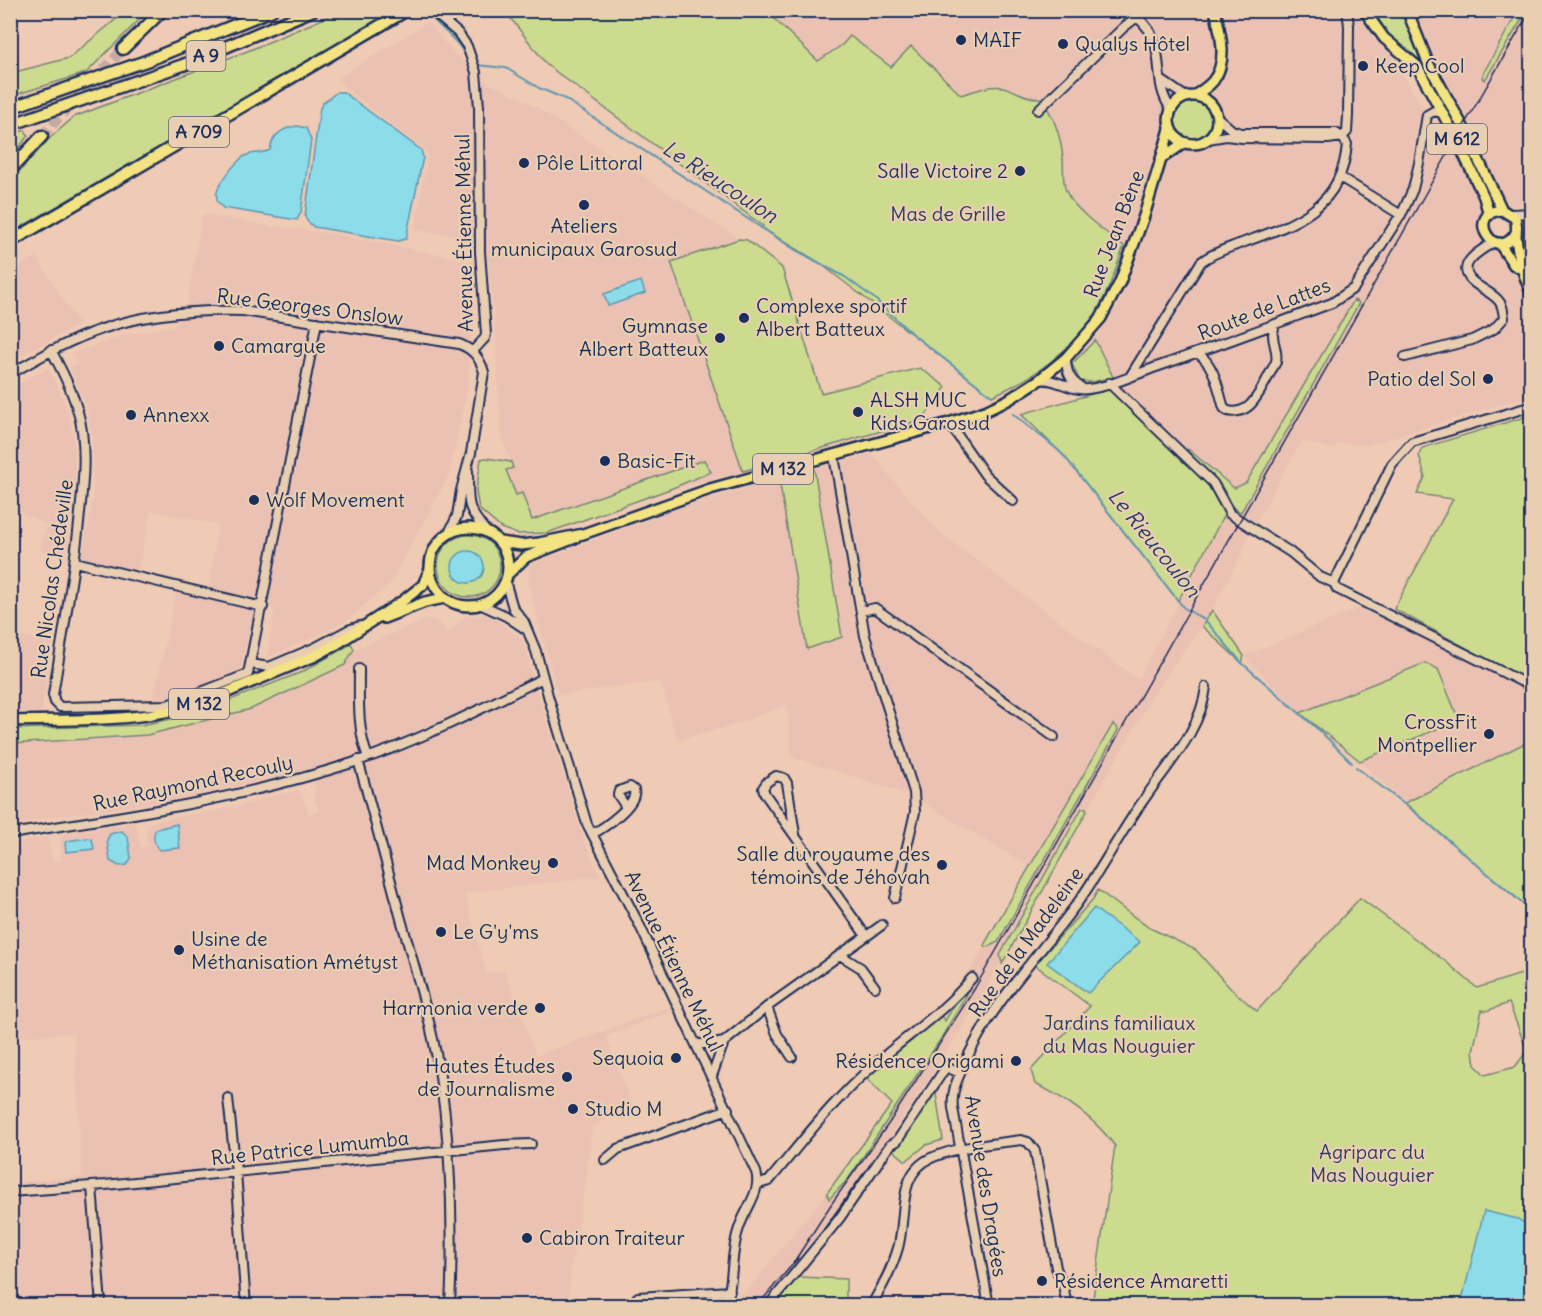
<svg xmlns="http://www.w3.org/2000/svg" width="1542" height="1316" viewBox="0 0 1542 1316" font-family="Delius,sans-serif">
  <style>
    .built { fill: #ebc1b3 }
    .green { fill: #cddb8f; stroke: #748576; stroke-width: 1.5; fill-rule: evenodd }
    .water { fill: #8cdce9; stroke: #5f97b1; stroke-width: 1.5 }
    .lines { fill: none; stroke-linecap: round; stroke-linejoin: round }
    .stream { stroke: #5f97b1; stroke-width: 2 }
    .highway-tunnel { stroke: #c5aba3; stroke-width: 10; stroke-dasharray: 10 5; stroke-linecap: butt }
    .minor-casing { stroke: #1b2f5e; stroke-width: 12 }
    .major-casing { stroke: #1b2f5e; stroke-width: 14 }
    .highway-casing { stroke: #1b2f5e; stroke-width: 15 }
    .minor { stroke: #eaceb1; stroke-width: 8 }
    .major { stroke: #f4e382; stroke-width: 9 }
    .highway { stroke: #f4e382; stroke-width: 10 }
    .tram { stroke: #1b2f5e; stroke-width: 1.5 }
    .poi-dot { fill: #1b2f5e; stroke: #eaceb1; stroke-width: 2 }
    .labels { text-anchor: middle; stroke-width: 4.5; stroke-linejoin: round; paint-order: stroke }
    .shield { fill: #eaceb1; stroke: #595f77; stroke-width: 1.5 }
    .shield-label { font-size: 18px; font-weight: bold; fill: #1b2f5e }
    .poi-label { font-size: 20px; fill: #1b2f5e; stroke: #eaceb1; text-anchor: start }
    .park-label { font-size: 20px; fill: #2d4063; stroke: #eaceb1 }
    .street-label { font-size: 20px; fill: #1b2f5e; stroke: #eaceb1 }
    .water-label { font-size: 21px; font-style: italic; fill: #26406c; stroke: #eaceb1 }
  </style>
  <rect width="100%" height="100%" fill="#efcab4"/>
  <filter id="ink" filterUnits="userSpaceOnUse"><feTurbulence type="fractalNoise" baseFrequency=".0167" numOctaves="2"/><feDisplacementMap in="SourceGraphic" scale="12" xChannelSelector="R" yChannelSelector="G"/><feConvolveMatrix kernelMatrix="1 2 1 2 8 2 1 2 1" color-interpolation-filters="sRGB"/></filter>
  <g filter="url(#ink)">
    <path class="built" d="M505 11H1364L1421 105 1453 140 1531 310V395L1368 445 1337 443 1335 449 1302 441 1254 525 1237 516 1235 512 1237 498 1116 388 1113 377 1095 340 1121 300 1138 256 1078 208 1067 193 1062 176 1063 161 1032 99 1004 87H985L961 95 911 47 904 77 547 65Z
      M1412 11H1531V206H1509L1494 180 1475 127 1463 121 1435 69Z
      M427 23 473 73 482 80 524 100 548 115 739 239 671 263 743 471 637 499 531 520 522 493 516 495 506 470 513 468 501 435 495 324 486 245 473 259 458 257 456 236 415 230 428 153 344 87 338 78Z
      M202 214 268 226 334 234 474 262 468 385 449 475 389 584 345 622 267 658 275 609 254 600 209 589 218 524 151 511 137 573 81 561 93 500V455L92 435 86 404 70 367 77 364 72 354 125 335 177 325 187 306Z
      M36 257 79 325 11 360V271Z
      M48 368 68 410 74 439 75 482 66 556 39 550 48 525 11 508V388Z
      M872 454 913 504 944 536 1138 680 1226 513 1250 530 1242 553 1212 610 1153 695 986 987 987 988 926 1084 835 1219 776 1290 762 1305H735L736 1294H744L830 1190 892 1103 945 1021 959 998 964 982 1031 867 911 795 792 757 787 704 744 722 677 740 661 681 558 695 529 585V565L676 509 779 479 807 649 841 637 814 468Z
      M177 588 255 608 239 675 170 700 153 702Z
      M1366 598 1392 612 1394 609 1531 683V740L1405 803 1360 761 1458 721 1425 663 1300 713 1244 656 1367 605Z
      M489 614 522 639 528 656 529 666 584 841 600 876 465 893 486 974 505 970 536 1056 672 1006 674 1010 606 1036 633 1108 592 1126 587 1172 571 1269 568 1306 11 1305V1183L82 1177 74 1033 11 1037V844L48 837 52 861H59L62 860 60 835 133 823 137 826 140 847H148L146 829 155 821 235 807 296 790 301 792 309 815 320 811 314 796 316 785 310 769 179 799 39 819 11 825V744L147 735 345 665 354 649 430 619 440 623 447 633 467 616Z
      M11 636 53 641 41 712 11 713Z"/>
    <path class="green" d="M126 11H148L86 73 11 96V73L69 58Z
      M341 11H394L11 233V181L50 138 74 117 250 50Z
      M505 11H766L818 61 842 45 850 36 891 67 911 46 961 95C975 91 988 85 1003 87 1016 90 1026 99 1040 98 1054 115 1061 137 1063 159 1064 170 1062 180 1066 191 1075 212 1107 232 1124 246 1116 269 1108 293 1095 314 1071 351 1032 379 992 396L817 261 762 228 763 226 547 65Z
      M1371 11H1402L1414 44 1428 72 1425 73 1419 63 1384 31Z
      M1518 11H1527L1485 80 1482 78 1484 72Z
      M1175 120a18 18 0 1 1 36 0a18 18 0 1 1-36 0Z
      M25 130 28 135 11 160V135Z
      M1531 220H1532L1531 274C1524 256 1518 239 1528 222Z
      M739 239 747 240 782 268 821 393 920 368 946 387 923 419 743 471 671 262Z
      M1354 300 1359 303 1241 512C1228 508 1229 497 1222 487 1213 475 1198 465 1186 455L1188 449 1234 488 1246 483Z
      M1095 340 1113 377 1092 382 1080 381 1072 364Z
      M1110 389 1210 485 1225 513 1178 601 1065 457 1021 414Z
      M1531 415V683L1394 609 1453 499 1417 494 1425 477 1419 455 1422 448Z
      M486 458 511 462 513 468 506 470 516 495 522 493 532 520 704 460 711 472 670 489 547 533 517 534 501 528 479 509 476 491 481 459Z
      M814 468 842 637 807 649 779 479Z
      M438 566a31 31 0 1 1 62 0a31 31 0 1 1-62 0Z
      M1212 610 1244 656 1242 663 1202 626Z
      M351 644 354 649 345 665 251 709 147 735 11 744V729L141 725 192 715 302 672Z
      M1425 663 1438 669 1459 720 1360 761 1300 713Z
      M1113 724 1117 727 1118 730 998 942 988 947 984 945Z
      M1531 740V911L1405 803Z
      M1082 808H1086L1087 811 1002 964 1000 955Z
      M1098 890 1148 927 1196 950 1230 988 1257 1011 1360 898 1445 961 1477 988 1531 971V1305H1092L1115 1146C1095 1119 1066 1098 1035 1084L1031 1070 1090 1006 1035 965 1093 899ZM1509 1003 1527 1051 1515 1067 1485 1075 1475 1065 1473 1051 1482 1010 1486 1011Z
      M967 994 940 1040 849 1178 829 1199 827 1193 892 1104 865 1077 874 1068 941 1016 945 1021 959 997Z
      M940 1084 936 1094 943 1140 926 1145 906 1161 893 1150Z
      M798 1277 846 1279V1305H775Z"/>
    <path class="water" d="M337 92H343L421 150 423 157 406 239 398 241 314 227 307 221 305 216 320 108 323 103Z
      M297 126 306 128 311 140 301 212 297 220 223 208 217 201C217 198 216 195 217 192 220 182 238 158 247 155 255 152 262 154 270 150 272 135 283 128 297 126Z
      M641 281 645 293 608 306 604 294Z
      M452 567a16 16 0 1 1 32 0a16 16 0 1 1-32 0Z
      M177 824 180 848 159 850C154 844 152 836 156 829Z
      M122 831 128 837 131 858 127 865 119 866 110 861 107 840 110 834Z
      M87 838 92 839 94 849 66 852 65 843 67 841Z
      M1094 908 1140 942 1088 993 1047 963Z
      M1484 1211 1518 1219 1531 1228V1305L1461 1304Z"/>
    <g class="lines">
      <path class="stream" d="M428 13C441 31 463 41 468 64H471
        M476 65 506 68 539 88 565 99 794 249 845 277 875 299 911 333 992 396
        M1013 414C1030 429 1050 441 1065 457L1184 608 1205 620 1242 663 1321 732 1352 763
        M1356 767 1417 814 1532 911"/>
      <path class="highway-tunnel" d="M42 136 123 49"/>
      <g class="minor-casing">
        <path id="minor" d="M1127 10C1175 39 1147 76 1171 109
          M432 11 458 33 467 46 476 72 479 107 480 252 486 334 485 338 473 351
          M1161 80 1186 97
          M1038 110 1124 27 1146 10
          M1217 117 1232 130 1241 133H1336L1342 137
          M1208 139 1226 136 1242 138 1328 139 1342 137
          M1340 177 1401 215
          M1511 214 1532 213
          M51 350C65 376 78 402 82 431 86 462 82 492 79 523 73 581 62 638 53 695L55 702 60 707 167 705 248 674 317 322
          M1197 353C1215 364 1218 389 1224 408 1230 415 1244 411 1250 405 1261 394 1268 376 1276 362 1279 347 1269 342 1275 324
          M1405 357 1472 340 1494 329 1504 318C1503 311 1503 305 1498 300 1491 292 1479 288 1471 280 1455 263 1483 249 1494 242
          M1066 358C1066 370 1069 381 1081 387
          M10 374C40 357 69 340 102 329 147 313 196 310 243 311L459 344C473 349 480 358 484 372L471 453 461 490 457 516 449 533
          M1131 375 1201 262C1212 253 1226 249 1239 244 1292 225 1342 210 1347 144L1342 137 1347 132 1348 116 1349 26 1347 10
          M1039 380C1057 377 1070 392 1088 389 1113 386 1138 373 1162 365 1219 345 1275 324 1332 303L1354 288 1403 211 1413 189 1419 163 1427 115 1434 111 1443 113
          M1109 383 1213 483 1230 514 1290 552 1320 577 1334 583 1337 589 1532 687
          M949 423 985 475 1013 501
          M834 456 865 636 914 792 915 812 895 898
          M468 471C469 501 464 505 485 530
          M75 562 263 607
          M1334 583 1392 464 1412 442 1532 406
          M506 584 513 608 524 622 536 651 549 699 587 824 640 926 756 1172C762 1191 745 1209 739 1228 730 1253 734 1280 726 1306
          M482 605 506 616 527 630
          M861 611 875 608 1054 737
          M251 664 269 667 314 648 348 630 360 626
          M359 669C359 698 357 730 368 757
          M358 760C373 813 387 866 401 919 415 969 430 1018 439 1069 451 1148 454 1226 450 1306
          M10 834C126 816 241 799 352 763 419 741 481 709 543 678
          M592 834C604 828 638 804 634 790L630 787 619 791 618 795 626 807
          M795 834 787 783 784 778 776 776 767 782 763 788 765 794 866 936
          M840 955 861 968 875 987
          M767 1007 777 1034 792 1057
          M697 1044H714L724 1042 767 1007 882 925
          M712 1076 724 1042
          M228 1098 236 1172 246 1306
          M605 1160 618 1149 728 1109
          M759 1184 769 1181C802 1142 834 1099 873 1066 906 1036 943 1013 972 978
          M92 1186 101 1306
          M10 1192 105 1185 504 1145 531 1144
          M629 1306 638 1297 730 1291
          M768 1306 839 1219 890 1145 897 1141 946 1067 960 1073
          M871 1306C882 1287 892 1269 898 1248 907 1217 896 1174 931 1158 959 1146 992 1144 1021 1140L1028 1142 1035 1151 1056 1268 1063 1285 1067 1306
          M989 1306 953 1108C951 1092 957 1080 964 1065 992 1001 1041 954 1081 898 1104 865 1122 830 1145 798 1169 763 1201 730 1206 687"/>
      </g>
      <g class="major-casing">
        <path id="major" d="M1364 10 1384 38 1417 66 1456 138 1484 197 1489 215
          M1407 10 1429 65 1463 127 1502 210
          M1169 120a24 24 0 1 1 48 0a24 24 0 1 1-48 0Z
          M1194 96C1200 92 1208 87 1213 81 1229 61 1220 32 1215 10
          M1162 158 1184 143
          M1516 233C1496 266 1463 213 1502 210L1515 218C1518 225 1516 230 1516 237 1518 258 1523 275 1532 294
          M1499 243 1514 265 1520 268
          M430 567a39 39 0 1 1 78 0a39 39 0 1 1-78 0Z
          M500 542 521 545 539 543 583 534 710 489 949 423 985 411 1008 400 1039 380 1066 358 1101 318 1120 282 1144 216 1170 129
          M509 573 526 557 575 538
          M384 618 425 602 445 598
          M10 721C74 719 141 723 201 703L315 656 337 644 404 600 423 585 430 569"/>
      </g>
      <g class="highway-casing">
        <path id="highway" d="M123 49 163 10
          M10 108 146 61 272 10
          M10 125 183 65 313 10
          M10 170 42 136
          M10 242 407 10"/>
      </g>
      <use href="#minor" class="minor"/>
      <use href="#major" class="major"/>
      <use href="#highway" class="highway"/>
      <path class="tram" d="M824 1229 864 1173
        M792 1265 832 1203 889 1123 975 988 1463 127 1531 10
        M757 1306 798 1258"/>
    </g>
  </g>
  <g class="poi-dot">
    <circle cx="961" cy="40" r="6"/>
    <circle cx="1063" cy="44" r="6"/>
    <circle cx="1363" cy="66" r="6"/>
    <circle cx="524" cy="163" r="6"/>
    <circle cx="1020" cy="171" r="6"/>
    <circle cx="584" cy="205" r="6"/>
    <circle cx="744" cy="318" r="6"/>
    <circle cx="720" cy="338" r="6"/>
    <circle cx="219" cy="346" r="6"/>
    <circle cx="1488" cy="379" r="6"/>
    <circle cx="858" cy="412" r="6"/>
    <circle cx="131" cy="415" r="6"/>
    <circle cx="605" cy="461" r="6"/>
    <circle cx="254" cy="500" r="6"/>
    <circle cx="1489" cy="734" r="6"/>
    <circle cx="553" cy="863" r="6"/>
    <circle cx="942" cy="865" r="6"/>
    <circle cx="441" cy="932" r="6"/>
    <circle cx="179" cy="950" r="6"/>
    <circle cx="540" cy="1008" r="6"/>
    <circle cx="676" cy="1058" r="6"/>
    <circle cx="1016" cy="1061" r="6"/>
    <circle cx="567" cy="1077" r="6"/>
    <circle cx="573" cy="1109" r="6"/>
    <circle cx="527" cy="1238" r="6"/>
    <circle cx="1042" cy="1281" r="6"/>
  </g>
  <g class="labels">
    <g class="shield">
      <rect x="186.5" y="41" width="39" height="30" rx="4.5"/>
      <rect x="169" y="117" width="60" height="30" rx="4.5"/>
      <rect x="1427" y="124" width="60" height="30" rx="4.5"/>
      <rect x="753" y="454" width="60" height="30" rx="4.5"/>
      <rect x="169" y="689" width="60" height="30" rx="4.5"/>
    </g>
    <g class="shield-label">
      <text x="206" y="62">A 9</text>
      <text x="199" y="138">A 709</text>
      <text x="1457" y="145">M 612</text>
      <text x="783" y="475">M 132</text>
      <text x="199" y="710">M 132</text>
    </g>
    <g class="poi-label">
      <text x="973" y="47">MAIF</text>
      <text x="1075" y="51">Qualys Hôtel</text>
      <text x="1375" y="73">Keep Cool</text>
      <text x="536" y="170">Pôle Littoral</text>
      <text x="1008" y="178" text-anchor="end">Salle Victoire 2</text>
      <text x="584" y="233" text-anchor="middle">Ateliers<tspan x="584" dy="23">municipaux Garosud</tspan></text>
      <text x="756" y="313">Complexe sportif<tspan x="756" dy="23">Albert Batteux</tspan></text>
      <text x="708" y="333" text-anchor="end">Gymnase<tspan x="708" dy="23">Albert Batteux</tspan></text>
      <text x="231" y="353">Camargue</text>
      <text x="1476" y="386" text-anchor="end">Patio del Sol</text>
      <text x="870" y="407">ALSH MUC<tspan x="870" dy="23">Kids Garosud</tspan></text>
      <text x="143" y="422">Annexx</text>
      <text x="617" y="468">Basic-Fit</text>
      <text x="266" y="507">Wolf Movement</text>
      <text x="1477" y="729" text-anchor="end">CrossFit<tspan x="1477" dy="23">Montpellier</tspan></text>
      <text x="930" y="861" text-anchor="end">Salle du royaume des<tspan x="930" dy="23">témoins de Jéhovah</tspan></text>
      <text x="541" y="870" text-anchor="end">Mad Monkey</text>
      <text x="453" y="939">Le G'y'ms</text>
      <text x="191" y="946">Usine de<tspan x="191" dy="23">Méthanisation Amétyst</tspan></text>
      <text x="528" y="1015" text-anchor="end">Harmonia verde</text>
      <text x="664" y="1065" text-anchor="end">Sequoia</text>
      <text x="1004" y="1068" text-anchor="end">Résidence Origami</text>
      <text x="555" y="1073" text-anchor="end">Hautes Études<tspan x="555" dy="23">de Journalisme</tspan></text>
      <text x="585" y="1116">Studio M</text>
      <text x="539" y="1245">Cabiron Traiteur</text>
      <text x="1054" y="1288">Résidence Amaretti</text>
    </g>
    <g class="park-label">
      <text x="948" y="221">Mas de Grille</text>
      <text x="1119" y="1030">Jardins familiaux<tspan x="1119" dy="23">du Mas Nouguier</tspan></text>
      <text x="1372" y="1159">Agriparc du<tspan x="1372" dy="23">Mas Nouguier</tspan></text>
    </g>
    <g class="street-label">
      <text transform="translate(464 233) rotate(-91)" y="7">Avenue Étienne Méhul</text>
      <text transform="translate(1114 234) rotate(-69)" y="7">Rue Jean Bène</text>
      <text transform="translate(310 307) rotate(7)" y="7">Rue Georges Onslow</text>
      <text transform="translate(1264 309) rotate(-21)" y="7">Route de Lattes</text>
      <text transform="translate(52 579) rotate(-82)" y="7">Rue Nicolas Chédeville</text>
      <text transform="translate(193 783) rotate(-12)" y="7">Rue Raymond Recouly</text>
      <text transform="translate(1026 942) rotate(-54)" y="7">Rue de la Madeleine</text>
      <text transform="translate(674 961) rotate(64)" y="7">Avenue Étienne Méhul</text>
      <text transform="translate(310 1148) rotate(-6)" y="7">Rue Patrice Lumumba</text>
      <text transform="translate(986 1186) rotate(81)" y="7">Avenue des Dragées</text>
    </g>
    <g class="water-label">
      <text transform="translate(720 182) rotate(33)" y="7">Le Rieucoulon</text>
      <text transform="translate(1154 543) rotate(51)" y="7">Le Rieucoulon</text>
    </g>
  </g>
  <rect width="1542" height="1316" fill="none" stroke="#eaceb1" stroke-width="36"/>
  <rect x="18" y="18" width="1506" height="1280" fill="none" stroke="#1b2f5e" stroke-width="2" filter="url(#ink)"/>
</svg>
